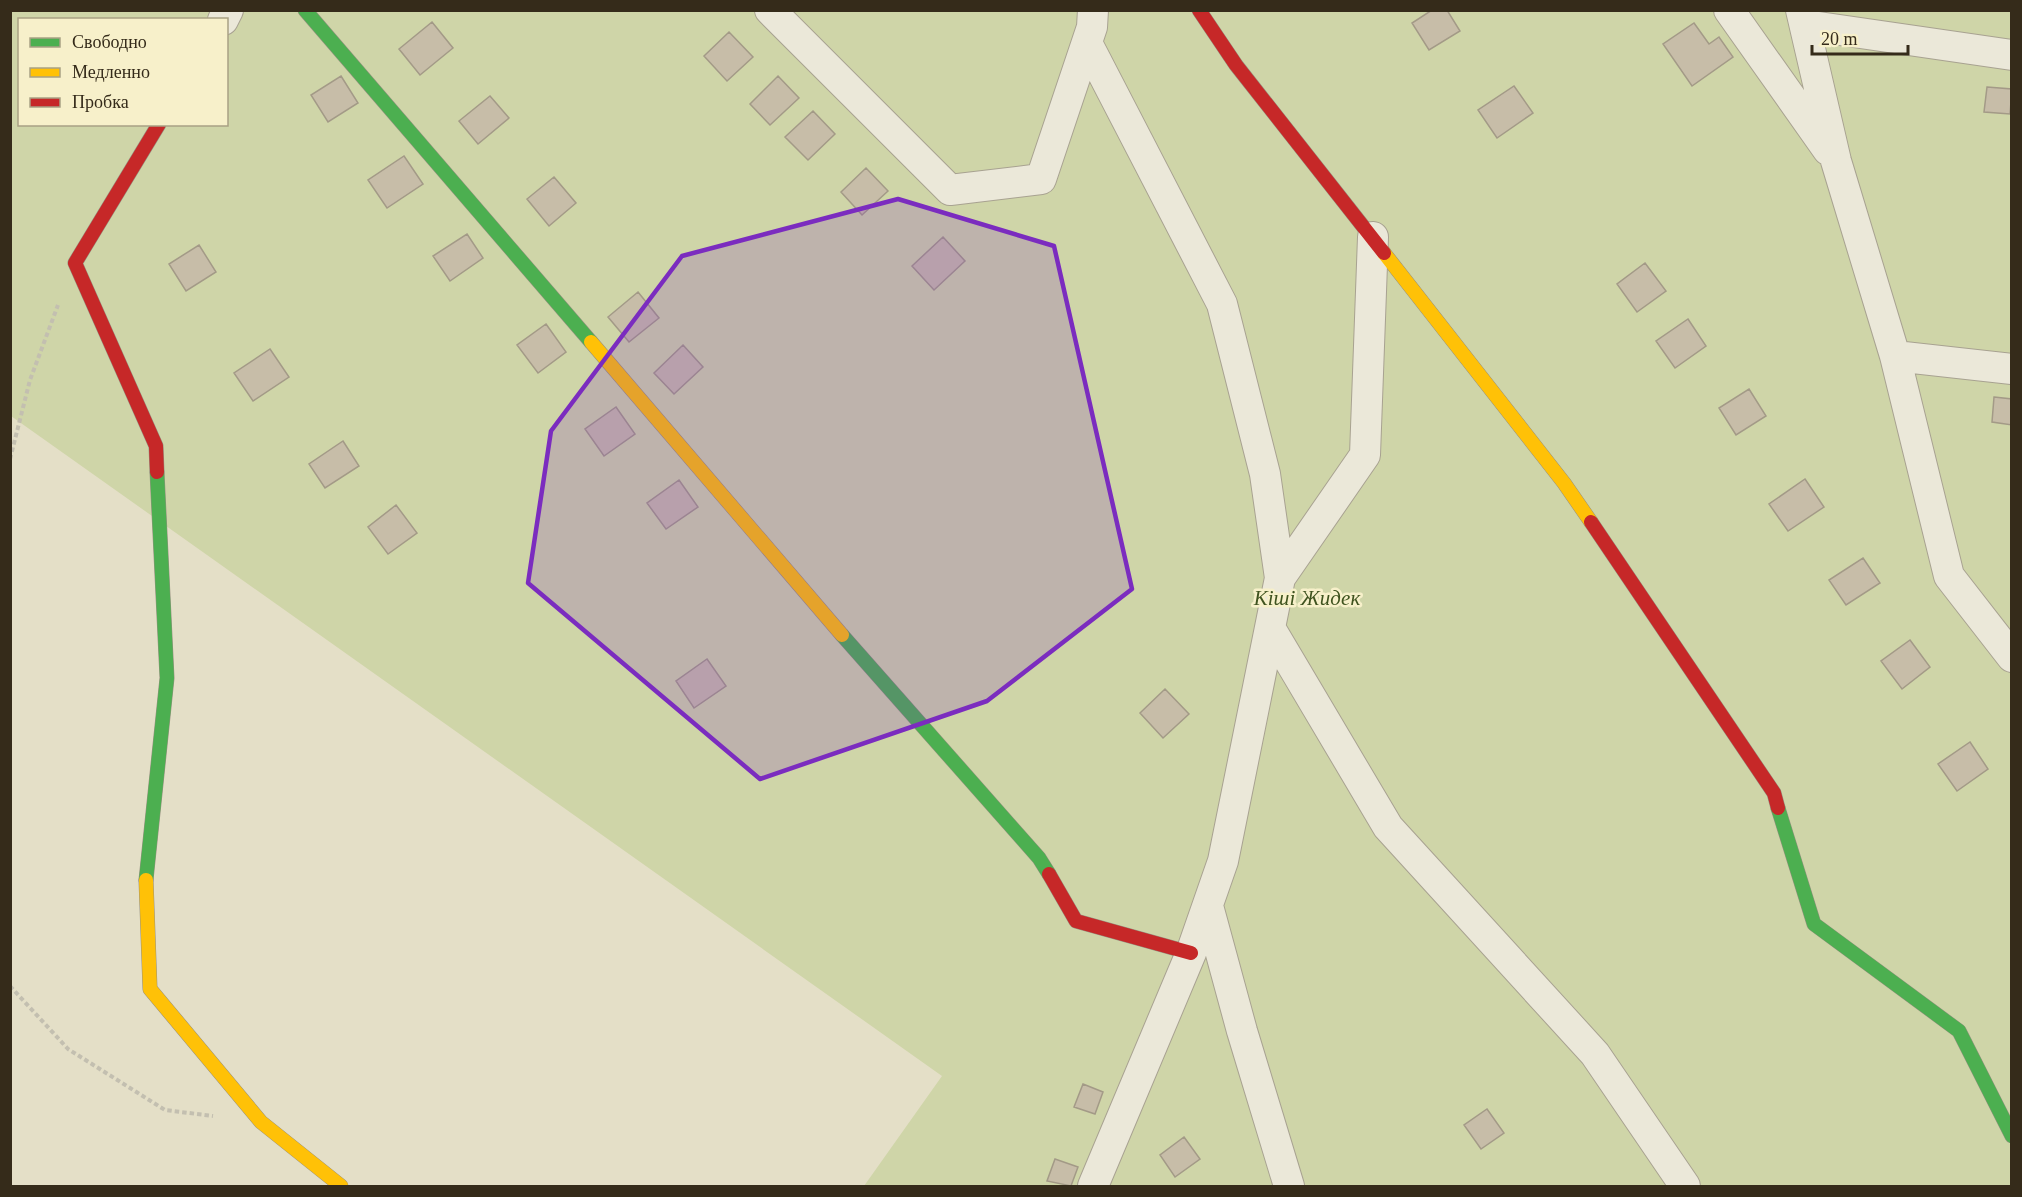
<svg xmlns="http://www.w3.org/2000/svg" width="2022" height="1197" viewBox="0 0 2022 1197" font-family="Georgia,serif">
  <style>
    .green { fill: #cfd5a8; fill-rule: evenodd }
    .building { fill: #c7bda8; stroke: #a39a87; stroke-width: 1.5 }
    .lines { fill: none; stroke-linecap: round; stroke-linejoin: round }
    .street-casing { stroke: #a8a291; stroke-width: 32 }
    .fast-casing { stroke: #979181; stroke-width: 15 }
    .slow-casing { stroke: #979181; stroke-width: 15 }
    .jam-casing { stroke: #979181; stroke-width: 15 }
    .path { stroke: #c3bfb0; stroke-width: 4; stroke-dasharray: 4.5 3; stroke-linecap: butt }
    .street { stroke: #ebe8d9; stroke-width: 30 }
    .fast { stroke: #4caf50; stroke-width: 14 }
    .slow { stroke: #ffc107; stroke-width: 14 }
    .jam { stroke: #c62828; stroke-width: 14 }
    .marked { fill: #7b2cbf; fill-opacity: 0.2; stroke: #7b2cbf; stroke-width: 4.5; stroke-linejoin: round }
    .labels { text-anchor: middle; stroke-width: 5; stroke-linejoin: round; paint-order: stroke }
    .park-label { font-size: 21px; font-style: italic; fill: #3f531f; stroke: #f7f0ca }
  </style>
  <rect width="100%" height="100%" fill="#e4dfc7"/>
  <path class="green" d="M11 11H2011V1186H864L942 1076 11 416ZM20 20H226V124H20Z"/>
  <path class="building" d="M1432 10H1447L1460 31 1429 50 1412 23Z
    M432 22 453 48 420 75 399 49Z
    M1694 23 1709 44 1719 37 1733 57 1692 86 1663 44Z
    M729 32 753 57 727 81 704 56Z
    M341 76 358 103 328 122 311 95Z
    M778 76 799 98 770 125 750 104Z
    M1514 86 1533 113 1497 138 1478 110Z
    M1987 87 2012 89 2010 114 1984 112Z
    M490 96 509 118 478 144 459 121Z
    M813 111 835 134 808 160 785 137Z
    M404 156 423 184 387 208 368 180Z
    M866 168 888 191 862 215 841 192Z
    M554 177 576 203 549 226 527 199Z
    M467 234 483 258 450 281 433 256Z
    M943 237 965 261 934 290 912 266Z
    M199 245 216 272 186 291 169 264Z
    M1645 263 1666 291 1637 312 1617 284Z
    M638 292 659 318 629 342 608 317Z
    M1688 319 1706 346 1675 368 1656 341Z
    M546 324 566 352 538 373 517 345Z
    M683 345 703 367 674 394 654 373Z
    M270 349 289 377 253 401 234 373Z
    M1749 389 1766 416 1736 435 1719 408Z
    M1994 397 2012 399V425L1992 422Z
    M616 407 635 434 604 456 585 429Z
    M343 441 359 466 325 488 309 464Z
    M1805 479 1824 507 1788 531 1769 504Z
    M679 480 698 507 666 529 647 503Z
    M396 505 417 533 388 554 368 527Z
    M1863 558 1880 583 1846 605 1829 580Z
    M1910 640 1930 667 1902 689 1881 661Z
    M707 659 726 686 694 708 676 681Z
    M1165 689 1189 714 1163 738 1140 713Z
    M1970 742 1988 769 1957 791 1938 764Z
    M1083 1084 1103 1092 1095 1114 1074 1107Z
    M1487 1109 1504 1133 1481 1149 1464 1125Z
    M1184 1137 1200 1159 1175 1177 1160 1155Z
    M1055 1159 1078 1167 1071 1186 1047 1181Z"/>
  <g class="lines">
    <g class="street-casing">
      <path id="street" d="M770 10 950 190 1041 179 1092 27 1093 10
        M1729 10 1828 150
        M1801 10 1836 161 1895 356 1949 576 2012 657
        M223 20 228 10
        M1805 25 2012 55
        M1087 43 1222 304 1265 474 1280 578
        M1895 356 2012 369
        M1270 628 1388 827 1595 1054 1685 1186
        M1208 906 1242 1031 1289 1186
        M1093 1186 1191 953 1223 861 1280 578 1365 455 1373 237"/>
    </g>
    <g class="fast-casing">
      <path id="fast" d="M305 10 591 342
        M842 635 1039 858 1049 874
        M1778 808 1814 924 1959 1031 2012 1136
        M146 880 167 678 157 472"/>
    </g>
    <g class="slow-casing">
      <path id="slow" d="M1384 253 1564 483 1591 522
        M591 342 842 635
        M146 880 150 989 261 1122 341 1186"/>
    </g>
    <g class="jam-casing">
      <path id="jam" d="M1199 10 1236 65 1384 253
        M157 472 156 446 75 263 159 124
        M1591 522 1774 793 1778 808
        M1049 874 1076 921 1191 953"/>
    </g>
    <path class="path" d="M10 459 30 380 58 305
      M10 986 68 1049 165 1110 213 1116"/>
    <use href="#street" class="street"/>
    <use href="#fast" class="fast"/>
    <use href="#slow" class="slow"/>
    <use href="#jam" class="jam"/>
  </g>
  <path class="marked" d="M898 199 1054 246 1132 589 987 701 760 779 528 583 551 431 682 256Z"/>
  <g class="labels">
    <g class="park-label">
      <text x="1307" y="605">Кіші Жидек</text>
    </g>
  </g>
  <rect width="2022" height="1197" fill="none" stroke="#352b1a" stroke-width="24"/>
  <rect x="18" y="18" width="210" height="108" fill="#f7f0ca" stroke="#a9a184" stroke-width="1.5"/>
  <rect x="30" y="38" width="30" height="9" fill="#4caf50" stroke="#a9a184" stroke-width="1.5"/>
  <text x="72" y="48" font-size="18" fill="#352b1a">Свободно</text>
  <rect x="30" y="68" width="30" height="9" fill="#ffc107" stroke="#a9a184" stroke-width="1.5"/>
  <text x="72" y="78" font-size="18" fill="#352b1a">Медленно</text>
  <rect x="30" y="98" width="30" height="9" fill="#c62828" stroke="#a9a184" stroke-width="1.5"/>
  <text x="72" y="108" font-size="18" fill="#352b1a">Пробка</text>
  <path d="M1812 45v9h96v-9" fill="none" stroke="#352b1a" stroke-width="3"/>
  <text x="1821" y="45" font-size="18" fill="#352b1a" stroke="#f7f0ca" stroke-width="4.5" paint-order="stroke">20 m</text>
</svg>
